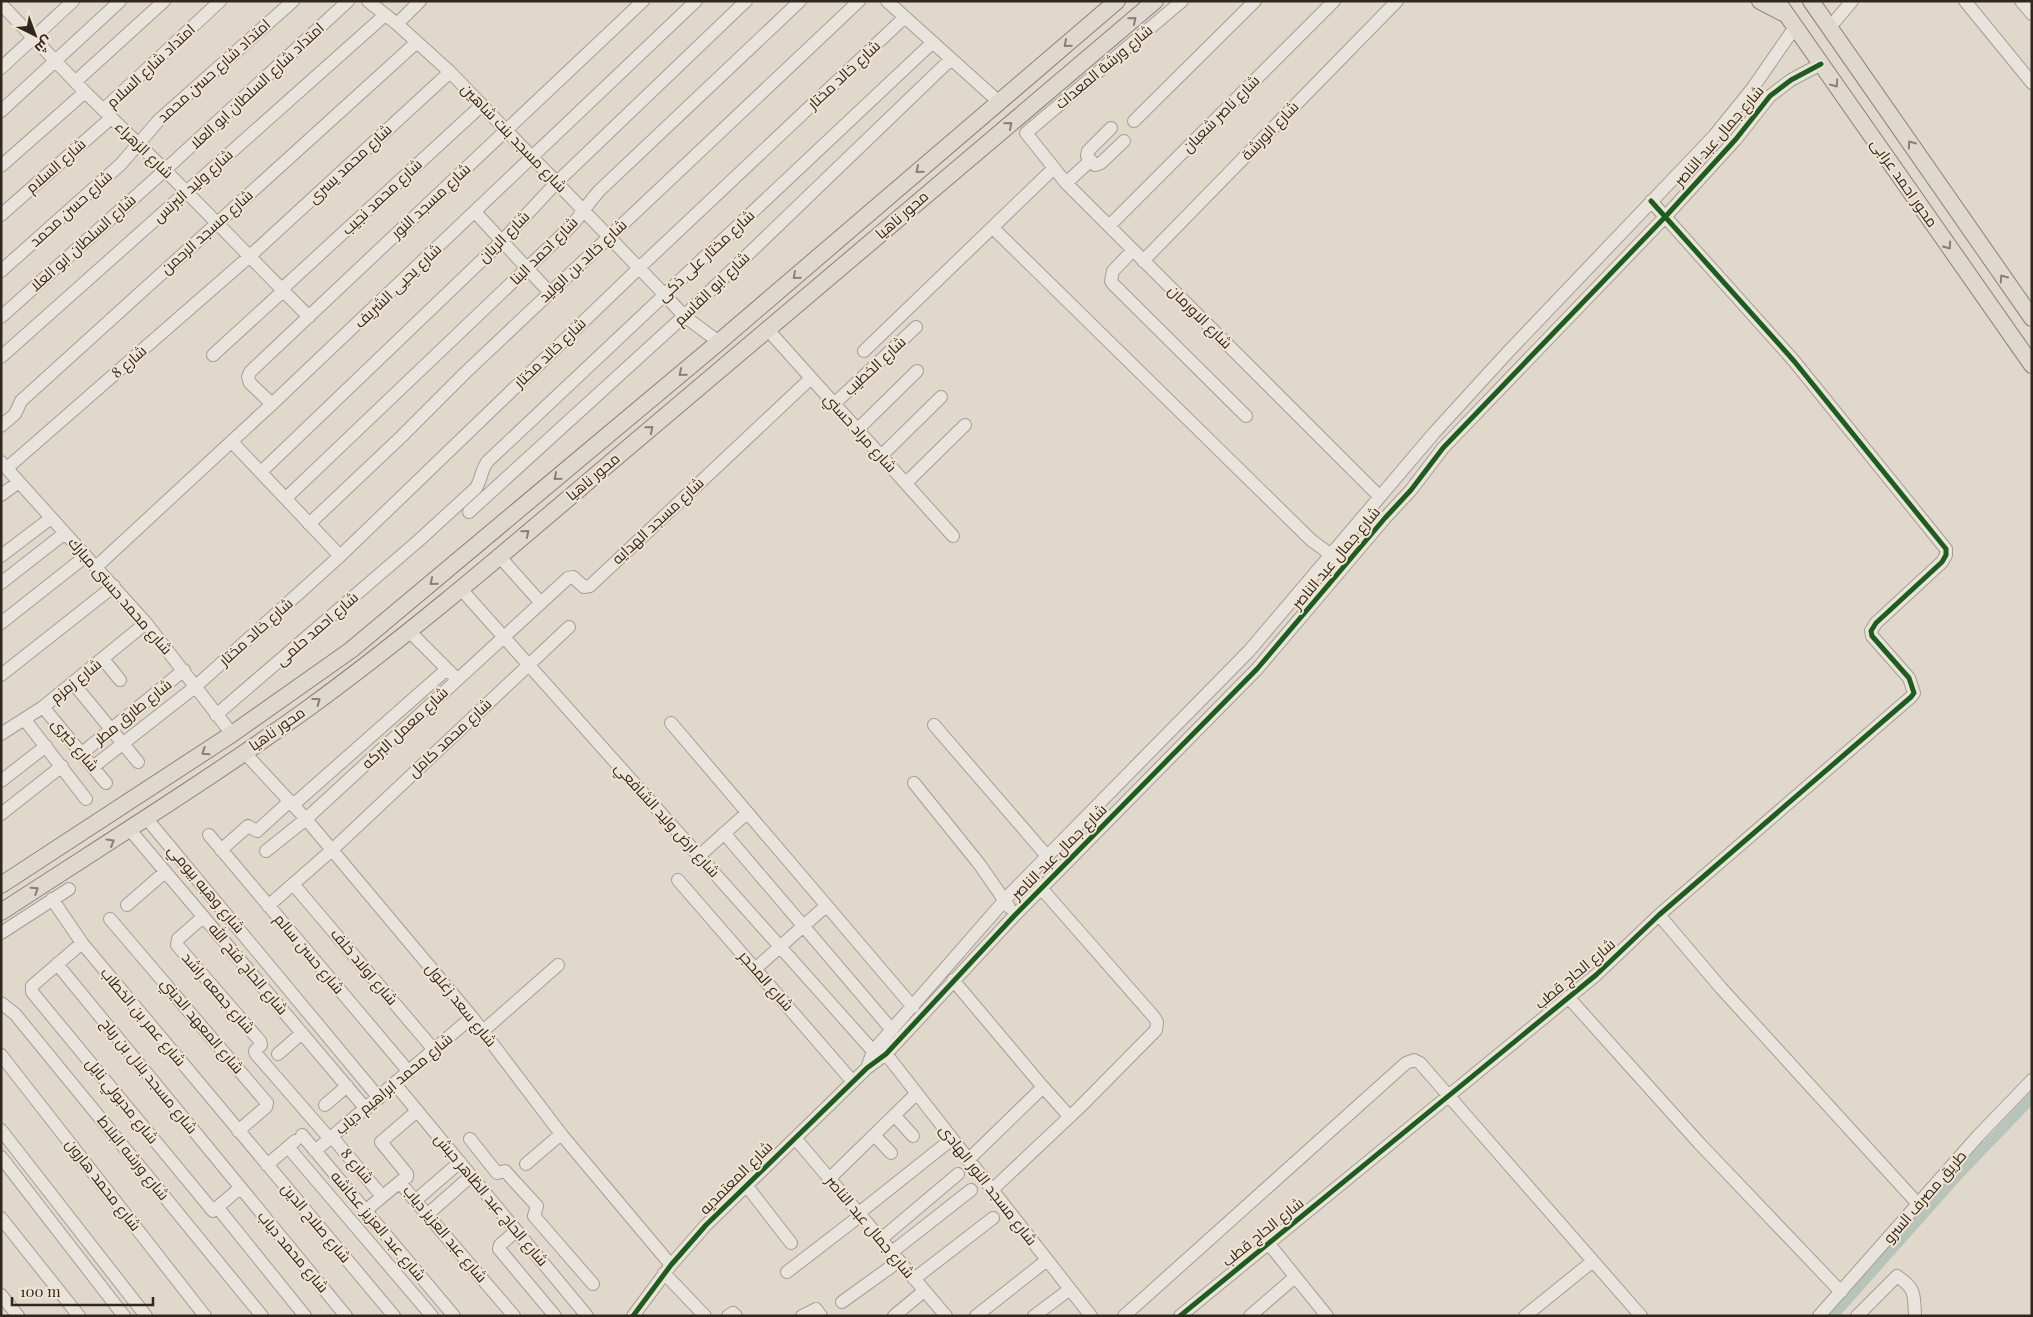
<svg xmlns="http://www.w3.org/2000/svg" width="2033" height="1317" viewBox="0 0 2033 1317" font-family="'Playfair Display',Cairo,serif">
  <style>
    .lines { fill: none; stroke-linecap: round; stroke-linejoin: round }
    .canal { stroke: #b7c4ba; stroke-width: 10 }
    .minor-casing { stroke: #a59d95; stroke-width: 14 }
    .major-casing { stroke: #8a837b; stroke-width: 18 }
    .minor { stroke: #e8e3dc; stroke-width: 12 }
    .major { stroke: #dfd8ce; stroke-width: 16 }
    .cycleway-casing { stroke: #f0e4d2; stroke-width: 8 }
    .cycleway { stroke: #1b5e20; stroke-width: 5 }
    .oneway { stroke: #887f76 }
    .labels { text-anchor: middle; stroke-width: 4; stroke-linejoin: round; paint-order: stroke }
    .street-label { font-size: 15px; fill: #32261e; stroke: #f0e4d2 }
  </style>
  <rect width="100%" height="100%" fill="#e0d8cb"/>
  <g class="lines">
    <path class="canal" d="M1833 1316 1961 1172 2032 1098"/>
    <g class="minor-casing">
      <path id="minor" d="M368 1 397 24 450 72 665 295 684 316 719 342
        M887 1 999 102
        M1182 1 1026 133 1066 183 1379 496
        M1965 1 2032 83
        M2021 1 2032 14
        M1 4 85 92 165 170 309 317
        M397 24 420 1
        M1830 27 1852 1
        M1 68 73 1
        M75 82 164 1
        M103 110 220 1
        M1 111 120 1
        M1134 121 1255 1
        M1111 128 1088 151 1087 156 1095 165 1101 163 1124 141
        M1 166 85 92
        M1066 183 1090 161
        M475 212 550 293
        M1 215 111 118
        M1109 226 1334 1
        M993 228 1311 540 1338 560
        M1133 250 1113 271 1111 281 1113 284 1246 416
        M1143 261 1397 1
        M1 271 121 164 159 120 293 1
        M282 289 482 105
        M1 317 165 170 348 1
        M768 330 953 536
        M864 351 1054 168
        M213 355 283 291
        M1 357 385 15
        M272 404 250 383 248 377 250 372 643 1
        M834 404 916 327
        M1 426 15 414 21 401 417 42
        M858 429 917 371
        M232 442 340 556
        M881 456 941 397
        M1 462 146 623 232 734
        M7 468 250 256 450 72
        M261 472 503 240 556 183 746 1
        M906 483 965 425
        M1 495 19 482
        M286 498 567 230C580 218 588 202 601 189L800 1
        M469 512 684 316 950 60
        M309 524 400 438 466 372 859 1
        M1 556 51 518
        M499 556 541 603
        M96 567 272 404 696 1
        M1 583 65 533
        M460 588 873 1051
        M1 623 86 556
        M409 631 453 675
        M103 659 120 680
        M1 675 114 586
        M73 683 138 762
        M43 707 106 783
        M216 715 417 542 476 488C482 478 481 469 488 461L932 43
        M25 720 86 799
        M671 723 913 1007
        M934 725 1047 856
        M1 734 43 707 146 623
        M244 752 306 819 472 1017 561 1134 671 1265
        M81 754 184 670
        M93 767 195 687 340 556 639 268 904 18
        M1 781 46 746
        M914 783 980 865 1009 907
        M293 805 447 669
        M1 814 62 766
        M147 819 379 1098
        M130 830 366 1109
        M724 833 892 1030
        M209 835 409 1072
        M221 850 248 826 257 831 290 801
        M266 851 306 819 568 578 573 577 584 587 590 586 810 379
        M699 856 747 813
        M678 880 853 1082
        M293 884 435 1051
        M52 899 82 943 394 1316
        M127 905 165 872
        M268 906 332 850 569 627
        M1659 915 1721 988 1918 1204
        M203 917 178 939 177 945 260 1041 261 1045 255 1051 256 1054 330 1139
        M110 919 267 1103 266 1107 238 1131
        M1 933 69 889
        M82 943 32 986V992L213 1211 240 1188
        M57 964 346 1316
        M755 969 826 906
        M953 980 1043 1087 968 1160
        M1568 997 1699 1143 1841 1292
        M1 1003 15 1014 262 1316
        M483 1031 558 965
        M278 1054 302 1033
        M886 1054 1091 1316
        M1 1055 205 1316
        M867 1068 873 1051 1011 893 1249 651 1434 433 1508 352 1714 136 1752 89 1795 27
        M395 1084 587 1316
        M1043 1087 1069 1116
        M325 1105 347 1086
        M417 1111 381 1142 407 1174V1177L401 1181V1184L514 1316
        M895 1116 913 1136
        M1 1130 146 1316
        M302 1135 454 1316
        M875 1136 891 1153
        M332 1137 382 1196
        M795 1138 946 1316
        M470 1139 497 1173 505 1171 537 1206 534 1216 593 1284
        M288 1147 432 1316
        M315 1151 472 1017
        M1 1157 124 1316
        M526 1164 561 1134
        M267 1165 295 1141
        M830 1178 916 1094
        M746 1185 791 1243
        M992 1190 1081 1106 1156 1030 1157 1022 1154 1017 1041 888
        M416 1200 460 1162
        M218 1208 305 1316
        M365 1211 401 1181
        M859 1213 952 1139
        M428 1214 471 1176
        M1 1218 79 1316
        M516 1231 500 1245 499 1249 555 1316
        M881 1239 958 1174
        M1269 1244 1327 1316
        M892 1252 971 1190
        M787 1272 861 1215
        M664 1273 705 1316
        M914 1279 993 1218
        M1 1295 18 1316
        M842 1302 899 1261
        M633 1316 671 1265 706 1225 867 1068 886 1054 1015 915 1257 669 1385 518 1411 490 1443 448 1666 216 1736 139 1770 96 1791 80 1821 64
        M728 1316 733 1313 736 1316
        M802 1316 816 1309 821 1316
        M894 1316 924 1291
        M976 1316 1047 1260
        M1034 1316 1070 1289
        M1124 1316 1406 1063 1414 1060 1420 1063 1641 1316
        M1180 1316 1596 975 1659 915 1911 697 1914 693 1909 678 1872 636 1871 631 1876 623 1942 562 1946 555V549L1794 361 1651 201
        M1250 1316 1295 1277
        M1525 1316 1593 1261
        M1819 1316 1978 1136 2032 1080
        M1857 1316 1897 1276C1916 1289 1914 1294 1915 1316"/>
    </g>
    <g class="major-casing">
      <path id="major" d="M1760 1 1787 15
        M1777 1 2032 365
        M1811 1 2032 318
        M1 885 232 734 351 650 719 342 1117 1
        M1 912C102 846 205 782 303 712 415 631 519 540 624 451 802 302 978 151 1155 1"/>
    </g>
    <use href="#minor" class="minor"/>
    <use href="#major" class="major"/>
    <g class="cycleway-casing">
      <path id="cycleway" d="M633 1316 671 1265 706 1225 867 1068 886 1054 1015 915 1257 669 1385 518 1411 490 1443 448 1666 216 1736 139 1770 96 1791 80 1821 64
        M1180 1316 1596 975 1659 915 1911 697 1914 693 1909 678 1872 636 1871 631 1876 623 1942 562 1946 555V549L1794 361 1651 201"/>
    </g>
    <use href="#cycleway" class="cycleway"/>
  </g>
  <defs><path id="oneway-chevron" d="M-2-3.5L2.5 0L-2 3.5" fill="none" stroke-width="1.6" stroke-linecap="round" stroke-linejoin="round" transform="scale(1.25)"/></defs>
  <g class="oneway">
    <use href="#oneway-chevron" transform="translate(1133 20) rotate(-40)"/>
    <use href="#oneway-chevron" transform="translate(1067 44) rotate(139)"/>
    <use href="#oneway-chevron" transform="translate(1835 84) rotate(55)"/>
    <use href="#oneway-chevron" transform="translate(1009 125) rotate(-40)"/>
    <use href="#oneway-chevron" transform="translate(1911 144) rotate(-125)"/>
    <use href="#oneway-chevron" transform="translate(919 170) rotate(139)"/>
    <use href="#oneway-chevron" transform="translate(1948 246) rotate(55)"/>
    <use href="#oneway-chevron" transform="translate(796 276) rotate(139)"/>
    <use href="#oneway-chevron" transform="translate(2003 278) rotate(-125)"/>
    <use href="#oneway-chevron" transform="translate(682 373) rotate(140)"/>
    <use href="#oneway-chevron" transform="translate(650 429) rotate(-40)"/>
    <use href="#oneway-chevron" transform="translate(557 477) rotate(140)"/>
    <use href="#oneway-chevron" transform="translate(526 533) rotate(-40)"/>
    <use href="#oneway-chevron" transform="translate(433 582) rotate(140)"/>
    <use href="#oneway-chevron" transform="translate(317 701) rotate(-37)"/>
    <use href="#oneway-chevron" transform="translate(205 752) rotate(147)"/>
    <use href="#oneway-chevron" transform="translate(111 842) rotate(-31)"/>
    <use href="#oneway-chevron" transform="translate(35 890) rotate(-33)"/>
  </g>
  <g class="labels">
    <g class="street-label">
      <text transform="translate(151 66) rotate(-43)" y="5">امتداد شارع السلام</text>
      <text transform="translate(1104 67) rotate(-40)" y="5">شارع ورشة المعدات</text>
      <text transform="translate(214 71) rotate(-42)" y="5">امتداد شارع حسن محمد</text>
      <text transform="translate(844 75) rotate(-43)" y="5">شارع خالد مختار</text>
      <text transform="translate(257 86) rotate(-43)" y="5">امتداد شارع السلطان ابو العلا</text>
      <text transform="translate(1221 114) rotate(-45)" y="5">شارع ناصر شعبان</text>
      <text transform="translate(1270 131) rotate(-46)" y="5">شارع الورشة</text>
      <text transform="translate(1719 136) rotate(-49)" y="5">شارع جمال عبد الناصر</text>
      <text transform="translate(514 138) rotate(46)" y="5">شارع مسجد بنت شاهين</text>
      <text transform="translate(144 150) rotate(44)" y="5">شارع الزهراء</text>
      <text transform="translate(350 164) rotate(-43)" y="5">شارع محمد يسرى</text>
      <text transform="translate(56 166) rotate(-41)" y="5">شارع السلام</text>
      <text transform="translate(1904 183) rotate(55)" y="5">محور احمد عرابى</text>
      <text transform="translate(193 186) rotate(-42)" y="5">شارع وليد البرنس</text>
      <text transform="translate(382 197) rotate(-43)" y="5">شارع محمد نجيب</text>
      <text transform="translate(431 201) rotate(-43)" y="5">شارع مسجد النور</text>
      <text transform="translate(71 209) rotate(-42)" y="5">شارع حسن محمد</text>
      <text transform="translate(902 215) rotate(-41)" y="5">محور ناهيا</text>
      <text transform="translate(207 232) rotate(-42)" y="5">شارع مسجد الرحمن</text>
      <text transform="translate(504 237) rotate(-45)" y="5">شارع الريان</text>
      <text transform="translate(83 243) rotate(-42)" y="5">شارع السلطان ابو العلا</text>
      <text transform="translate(544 251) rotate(-45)" y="5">شارع احمد البنا</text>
      <text transform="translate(706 256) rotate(-43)" y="5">شارع مختار على ذكى</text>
      <text transform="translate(583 261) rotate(-43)" y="5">شارع خالد بن الوليد</text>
      <text transform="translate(398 286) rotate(-44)" y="5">شارع يحيى الشريف</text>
      <text transform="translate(712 289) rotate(-44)" y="5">شارع ابو القاسم</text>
      <text transform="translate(1200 317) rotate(45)" y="5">شارع الاورمان</text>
      <text transform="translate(550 353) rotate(-44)" y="5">شارع خالد مختار</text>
      <text transform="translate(129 362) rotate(-41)" y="5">شارع 8</text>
      <text transform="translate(875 366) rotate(-43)" y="5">شارع الخطيب</text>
      <text transform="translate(860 433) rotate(48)" y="5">شارع مراد حسني</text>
      <text transform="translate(593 477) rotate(-40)" y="5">محور ناهيا</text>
      <text transform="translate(658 521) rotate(-43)" y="5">شارع مسجد الهدايه</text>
      <text transform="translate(1336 558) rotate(-50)" y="5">شارع جمال عبد الناصر</text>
      <text transform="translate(120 596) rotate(49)" y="5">شارع محمد حسنى مبارك</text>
      <text transform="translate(317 629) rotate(-41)" y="5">شارع احمد حلمى</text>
      <text transform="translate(256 632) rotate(-42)" y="5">شارع خالد مختار</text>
      <text transform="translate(76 681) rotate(-39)" y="5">شارع زمزم</text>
      <text transform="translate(133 712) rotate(-39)" y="5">شارع طارق مطر</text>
      <text transform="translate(405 728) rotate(-43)" y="5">شارع معمل البركه</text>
      <text transform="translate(277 729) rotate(-35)" y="5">محور ناهيا</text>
      <text transform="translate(450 738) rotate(-43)" y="5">شارع محمد كامل</text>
      <text transform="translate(75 745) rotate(50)" y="5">شارع خيرى</text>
      <text transform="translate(667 820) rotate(48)" y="5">شارع ارض وليد الشافعي</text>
      <text transform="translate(1059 852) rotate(-45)" y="5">شارع جمال عبد الناصر</text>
      <text transform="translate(206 889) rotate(50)" y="5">شارع وهبه بيومي</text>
      <text transform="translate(309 954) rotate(50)" y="5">شارع حسن سالم</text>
      <text transform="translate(364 967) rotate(50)" y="5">شارع اولاد خلف</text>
      <text transform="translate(248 969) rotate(50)" y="5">شارع الحاج فتح الله</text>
      <text transform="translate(1575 974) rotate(-40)" y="5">شارع الحاج قطب</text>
      <text transform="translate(766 981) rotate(49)" y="5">شارع المحجر</text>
      <text transform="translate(218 993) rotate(49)" y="5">شارع جمعه راشد</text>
      <text transform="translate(461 1005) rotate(51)" y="5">شارع سعد زغلول</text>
      <text transform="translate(143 1017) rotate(50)" y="5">شارع عمر بن الخطاب</text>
      <text transform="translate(202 1026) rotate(50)" y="5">شارع المعهد الديني</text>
      <text transform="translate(149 1076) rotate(51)" y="5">شارع مسجد بلال بن رباح</text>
      <text transform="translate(394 1084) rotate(-40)" y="5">شارع محمد ابراهيم دياب</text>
      <text transform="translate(122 1101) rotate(51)" y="5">شارع مدبولي نايل</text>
      <text transform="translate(133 1158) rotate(51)" y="5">شارع ورشه البلاط</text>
      <text transform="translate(357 1166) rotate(49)" y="5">شارع 8</text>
      <text transform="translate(736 1178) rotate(-45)" y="5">شارع المعتمديه</text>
      <text transform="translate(103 1185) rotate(52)" y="5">شارع محمد هارون</text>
      <text transform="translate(988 1185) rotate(52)" y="5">شارع مسجد النور الهادى</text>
      <text transform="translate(1925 1197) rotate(-49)" y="5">طريق مصرف السرو</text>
      <text transform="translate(491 1200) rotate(50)" y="5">شارع الحاج عبد الظاهر حبش</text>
      <text transform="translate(316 1223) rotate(50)" y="5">شارع صلاح الدين</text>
      <text transform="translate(378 1226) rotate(50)" y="5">شارع عبد العزيز عكاشه</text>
      <text transform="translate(870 1227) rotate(50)" y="5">شارع جمال عبد الناصر</text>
      <text transform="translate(1263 1232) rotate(-39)" y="5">شارع الحاج قطب</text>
      <text transform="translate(445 1234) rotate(50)" y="5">شارع عبد العزيز دياب</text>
      <text transform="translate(293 1252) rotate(50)" y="5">شارع محمد دياب</text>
    </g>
  </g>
  <rect width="2033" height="1317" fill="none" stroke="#32261e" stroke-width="5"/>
  <g transform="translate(35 35) rotate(138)" stroke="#f0e4d2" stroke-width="4" paint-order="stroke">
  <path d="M0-4L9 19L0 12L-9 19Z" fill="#32261e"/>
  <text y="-8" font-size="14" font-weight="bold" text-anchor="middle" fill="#32261e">ش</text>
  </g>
  <path d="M12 1297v8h141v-8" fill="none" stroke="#32261e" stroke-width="2.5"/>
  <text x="20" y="1297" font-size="15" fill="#32261e" stroke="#f0e4d2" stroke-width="4" paint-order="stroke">100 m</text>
</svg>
